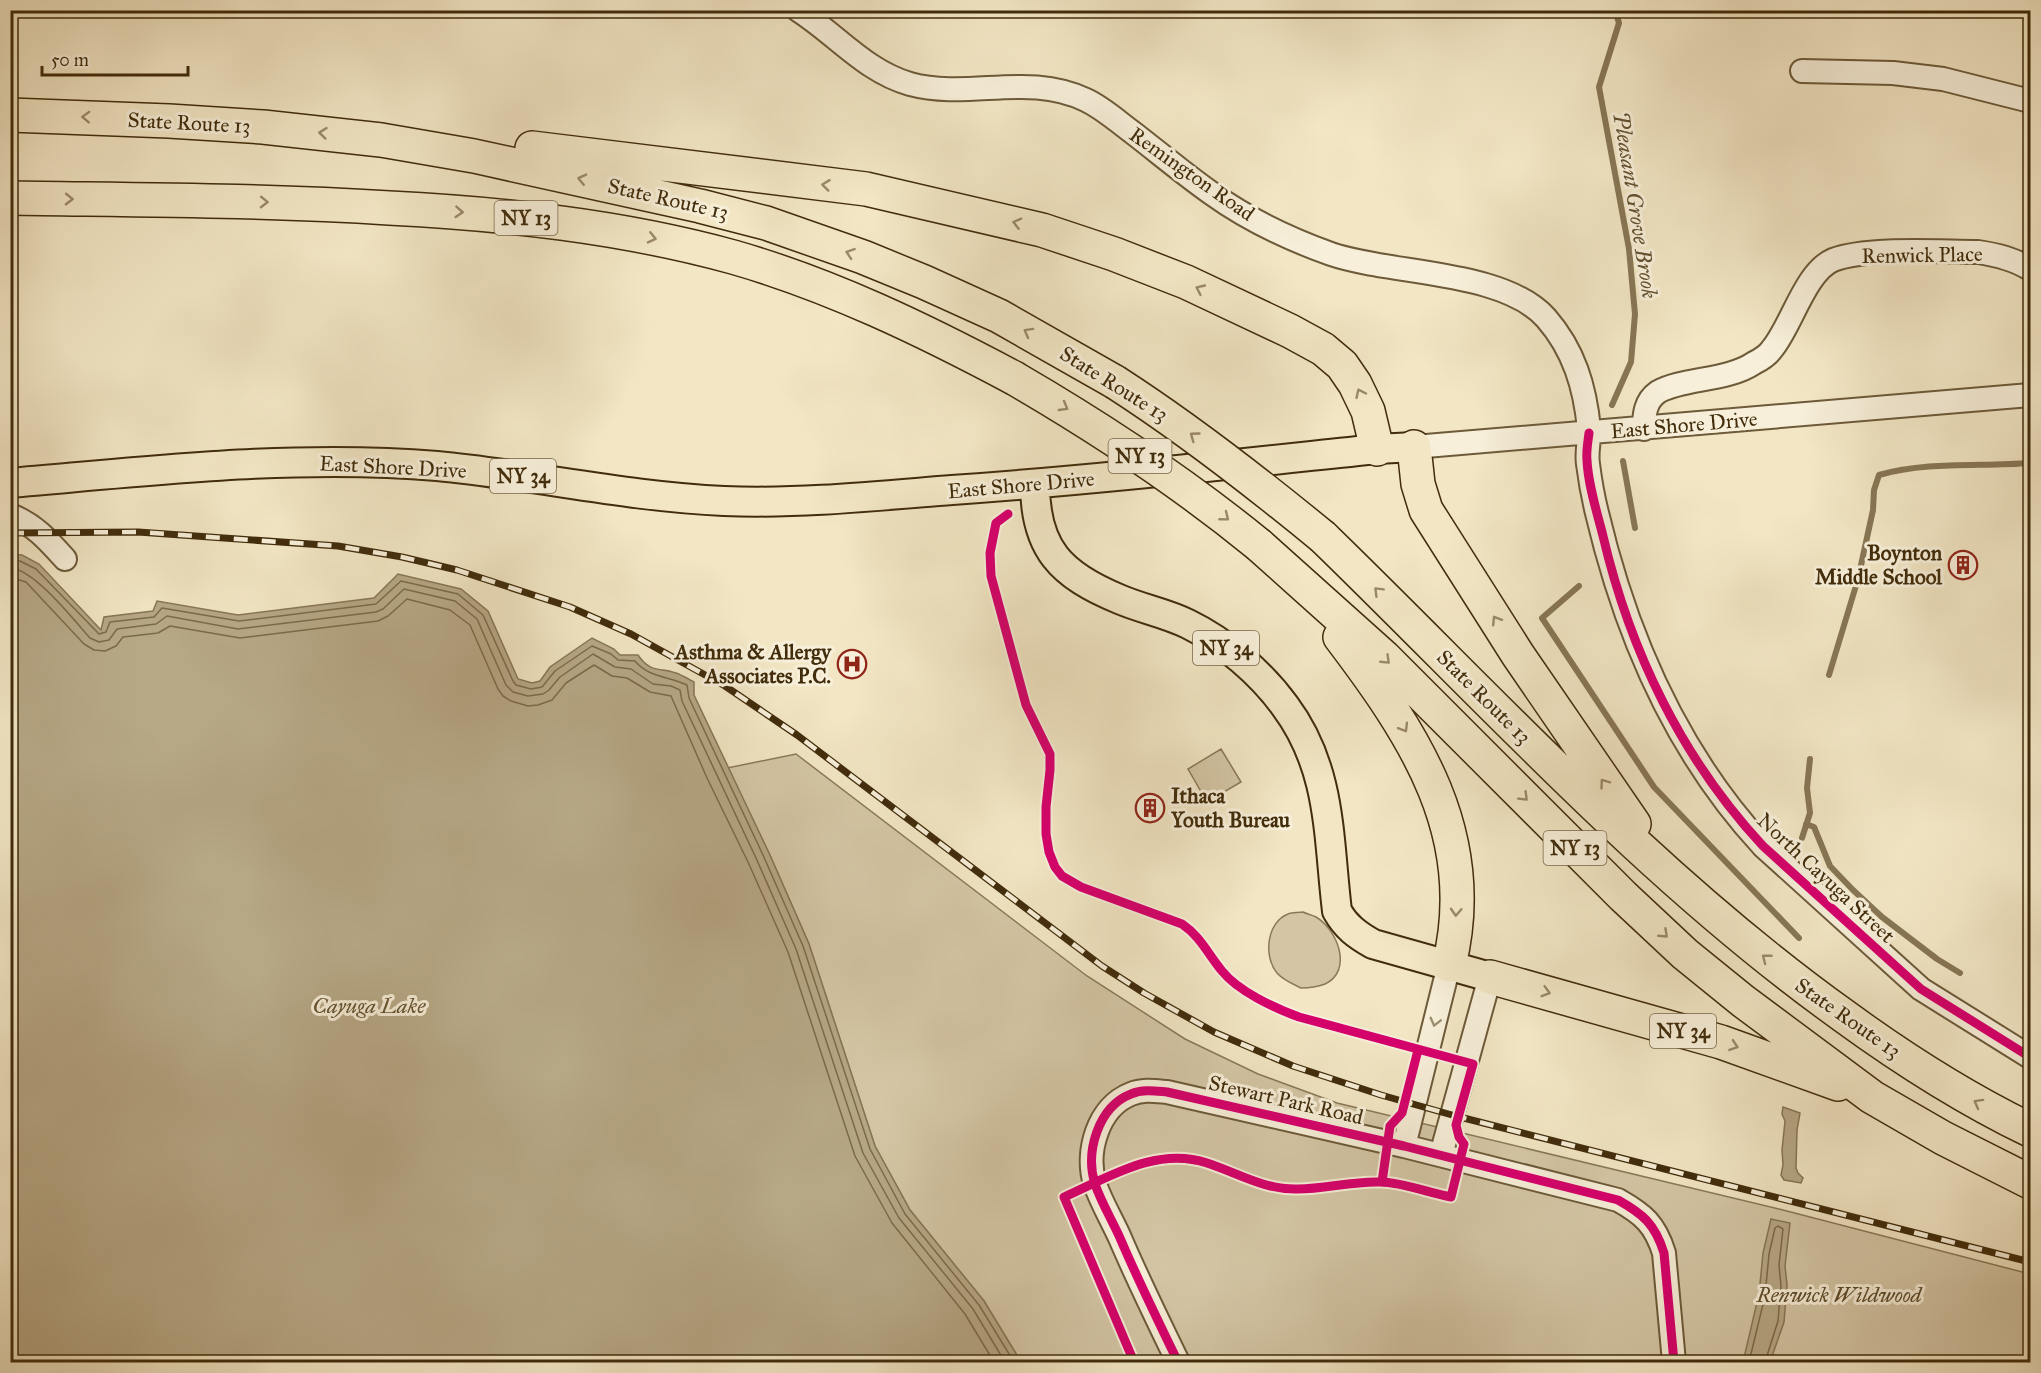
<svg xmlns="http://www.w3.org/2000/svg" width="2041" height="1373" viewBox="0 0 2041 1373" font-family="'IM FELL Great Primer',serif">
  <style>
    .green { fill: #d4c6a5; stroke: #8a7958; stroke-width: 1.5 }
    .water { fill: #b6a785; stroke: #877654; stroke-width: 1.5 }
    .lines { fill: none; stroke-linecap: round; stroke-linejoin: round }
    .shore { stroke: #7c6a48; stroke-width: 1.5 }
    .stream { stroke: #877654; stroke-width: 6 }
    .minor-casing { stroke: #6d5a39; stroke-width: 26 }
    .major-casing { stroke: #412c0b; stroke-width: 32 }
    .highway-casing { stroke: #412c0b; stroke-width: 36 }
    .minor { stroke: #f7efd9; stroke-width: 22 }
    .major { stroke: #f2e6c4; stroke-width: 28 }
    .highway { stroke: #f2e6c4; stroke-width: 33 }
    .rail-casing { stroke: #412c0b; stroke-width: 7 }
    .rail { stroke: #f7efd9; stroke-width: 4.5; stroke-dasharray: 14; stroke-linecap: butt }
    .highway-bridge-casing { stroke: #412c0b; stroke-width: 36; stroke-linecap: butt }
    .highway-bridge { stroke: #f2e6c4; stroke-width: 33 }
    .cycleway-casing { stroke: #f7efd9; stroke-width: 13 }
    .cycleway { stroke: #d6006c; stroke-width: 9 }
    .oneway { stroke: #9a8968 }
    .oneway2 { stroke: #9c8e72 }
    .labels { text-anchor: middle; stroke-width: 6; stroke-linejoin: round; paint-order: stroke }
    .shield { fill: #f7efd9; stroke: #786649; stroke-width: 1.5 }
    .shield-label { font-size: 20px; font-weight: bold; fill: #412c0b }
    .street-label { font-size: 21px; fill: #412c0b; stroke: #f7efd9 }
    .poi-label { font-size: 21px; font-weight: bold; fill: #412c0b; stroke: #f7efd9; text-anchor: end }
    .park-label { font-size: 21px; font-style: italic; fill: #5e4b2a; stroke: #f7efd9 }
    .water-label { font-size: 22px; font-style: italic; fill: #645130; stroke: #f7efd9 }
  </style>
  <rect width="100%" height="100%" fill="#f2e6c4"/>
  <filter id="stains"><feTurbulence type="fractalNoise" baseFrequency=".00333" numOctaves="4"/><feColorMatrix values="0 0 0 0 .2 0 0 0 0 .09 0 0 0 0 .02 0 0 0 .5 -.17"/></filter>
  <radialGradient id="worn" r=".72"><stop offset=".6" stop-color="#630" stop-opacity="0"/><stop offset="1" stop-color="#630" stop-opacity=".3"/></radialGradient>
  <path class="green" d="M1221 749 1241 782 1207 802 1188 769Z
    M796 754 1087 976 1185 1039 1258 1074 1337 1103 1783 1210 2030 1274V1362H1021L984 1301 910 1210 875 1146 809 944 769 853 727 768Z
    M1303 912C1307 914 1312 915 1316 917 1338 930 1353 971 1325 984 1317 987 1309 988 1301 988 1293 984 1283 980 1277 973 1263 956 1267 922 1288 914 1292 912 1298 913 1303 912Z"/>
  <path class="water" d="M11 554 22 555 39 564 101 630 104 617 153 611 157 601 238 615 374 598 398 574 461 589 488 611 518 679 532 683 540 681 550 667 592 638 614 649 620 655H638C651 674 660 667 676 673 682 675 688 679 694 682V695L769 853 809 944 875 1146 910 1210 984 1301 1021 1362H11Z
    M1783 1107 1800 1113 1797 1130 1796 1168 1798 1173 1803 1178 1801 1183 1784 1180 1781 1175 1783 1165 1782 1150 1785 1121 1782 1114Z
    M1771 1219 1790 1223 1785 1266 1787 1285 1784 1322 1770 1362H1743L1759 1294 1763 1253Z"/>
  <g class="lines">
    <path class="shore" d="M10 560 20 561 36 569 99 634 106 632 110 622 154 617 162 608 239 621 376 604 401 581 458 594 483 615 513 681 516 685 531 689 542 687 555 671 592 646 611 654 618 660 635 661C649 678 669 676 687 685L689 698 763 855 803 946 870 1149 905 1214 979 1305 1014 1362
      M10 568C34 569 73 619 90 638L99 642 109 640 117 629 156 624 167 616 238 629 376 612 383 609 404 589 455 601 477 619 506 685 513 692 528 696 543 694 549 690 560 677 593 654 615 667 631 669 653 684 671 686 680 690 682 701 756 858 796 949 863 1153 899 1218 973 1309 1005 1362
      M10 577 26 582 84 644 94 650 105 651 116 646 123 637 158 633 170 626 240 638 378 621 388 616 407 599 450 610 470 625 498 689 503 696 511 701 528 706 538 705 552 700 566 683 594 665 612 676 627 678 650 692 671 696 707 778 748 862 788 952 855 1156 892 1223 965 1314 994 1362
      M1749 1362 1765 1296 1769 1254 1775 1228 1778 1226 1783 1229 1779 1265 1781 1286 1778 1321 1765 1362"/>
    <path class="stream" d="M1612 405 1631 362 1635 314 1629 249 1599 87 1619 23 1615 10
      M1623 461 1635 528
      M1579 586 1542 618 1654 787 1799 938
      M1829 675 1858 579 1873 510 1874 490 1879 475C1928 461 1981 467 2030 463
      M1806 824 1814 827 1830 866 1853 890 1882 917 1937 959 1960 973
      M1802 838 1810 813 1807 788 1810 759"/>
    <g class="minor-casing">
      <path id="minor" d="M798 10C837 35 865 71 910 84 969 100 1028 72 1086 100 1103 108 1117 121 1132 132 1158 152 1184 174 1211 193 1247 219 1289 239 1331 254 1393 275 1503 270 1546 318 1574 350 1585 387 1589 429 1590 440 1586 452 1588 464 1590 480 1593 497 1597 513 1626 636 1676 752 1763 846L1921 989 2030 1057
        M1802 71 1893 73 1943 79 2030 101
        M1644 429C1644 415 1645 401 1658 392 1682 378 1728 381 1754 363 1760 360 1768 355 1772 349 1791 327 1805 272 1833 260 1868 247 1939 252 1978 252 1998 255 2014 259 2030 269
        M1414 447 2030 395
        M10 515C34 524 48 540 65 559
        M1404 1146 1449 965
        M1441 1155 1490 977
        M1178 1362C1158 1321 1138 1280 1120 1238 1112 1220 1101 1202 1095 1184 1085 1152 1098 1107 1131 1094 1143 1089 1155 1091 1167 1092L1404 1146 1618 1200C1643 1214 1655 1224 1664 1253L1674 1362"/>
    </g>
    <g class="major-casing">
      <path id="major" d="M10 483C152 471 295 454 437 466 533 475 628 497 724 501 800 504 877 496 952 490 1094 480 1235 464 1377 449L1414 447
        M1035 484C1035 549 1061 575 1119 599 1142 609 1166 613 1188 624 1225 642 1261 673 1285 706 1332 769 1328 837 1337 911 1346 927 1357 935 1373 944L1490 977"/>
    </g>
    <g class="highway-casing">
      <path id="highway" d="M10 115 169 121 263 127 381 140 474 156 700 206 766 223 863 257 924 282 999 316 1115 382
        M532 148 866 189 1042 230 1114 254 1186 282 1290 331 1323 349 1342 365 1355 384 1368 411 1377 449
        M10 198C137 200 263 200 389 208 505 214 620 226 733 257 831 285 924 330 1014 378
        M1414 447 1418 484 1426 510 1518 655 1634 824
        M1323 537C1492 701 1651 878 1844 1016 1903 1059 1964 1098 2030 1130
        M1259 545 1384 657 1623 896 1685 954 1743 1001 1872 1097 1943 1138 2030 1182
        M1340 637C1415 736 1481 835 1449 965
        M1490 977 1721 1042 1838 1084"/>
    </g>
    <use href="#minor" class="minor"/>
    <use href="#major" class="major"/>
    <use href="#highway" class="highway"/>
    <g class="rail-casing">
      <path id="rail" d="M10 533 138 532 338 546 402 557 457 570 570 607 631 634 725 686 797 735 1102 966 1144 993 1214 1032 1293 1066 1381 1095 1452 1115 2030 1262"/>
    </g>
    <use href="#rail" class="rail"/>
    <g class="highway-bridge-casing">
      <path id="highway-bridge" d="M1014 378C1100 428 1182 482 1259 545
        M1115 382C1188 429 1256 482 1323 537"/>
    </g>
    <use href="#highway-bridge" class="highway-bridge"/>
    <g class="cycleway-casing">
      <path id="cycleway" d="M1589 433C1588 442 1586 451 1587 460 1588 485 1597 512 1603 536 1630 651 1682 759 1763 846L1921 989 2030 1057
        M1008 514 996 523 990 553 991 576 1026 705 1050 754V770L1046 807V834L1049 852 1055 867 1062 876 1081 887 1182 924C1200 936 1208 954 1222 971 1238 991 1274 1008 1299 1017L1473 1064 1456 1125 1459 1137 1464 1144 1451 1197C1429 1193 1402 1182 1380 1182 1352 1181 1325 1189 1298 1189 1264 1190 1238 1173 1207 1163 1157 1146 1109 1177 1064 1197L1134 1362
        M1382 1182 1390 1126 1402 1113 1418 1050
        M1178 1362C1158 1321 1138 1280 1120 1238 1112 1220 1101 1202 1095 1184 1085 1152 1098 1107 1131 1094 1143 1089 1155 1091 1167 1092L1404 1146 1618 1200C1643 1214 1655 1224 1664 1253L1674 1362"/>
    </g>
    <use href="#cycleway" class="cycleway"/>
  </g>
  <defs><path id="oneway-chevron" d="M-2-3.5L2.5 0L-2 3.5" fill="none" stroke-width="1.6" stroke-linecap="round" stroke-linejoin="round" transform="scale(1.5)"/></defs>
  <g class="oneway">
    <use href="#oneway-chevron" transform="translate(86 117) rotate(-178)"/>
    <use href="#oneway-chevron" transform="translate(323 133) rotate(-174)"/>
    <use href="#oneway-chevron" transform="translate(582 179) rotate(-167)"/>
    <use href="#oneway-chevron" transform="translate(826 185) rotate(-173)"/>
    <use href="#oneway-chevron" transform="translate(69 199) rotate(1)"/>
    <use href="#oneway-chevron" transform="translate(264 202) rotate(1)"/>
    <use href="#oneway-chevron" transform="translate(459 212) rotate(4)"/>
    <use href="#oneway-chevron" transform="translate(1017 223) rotate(-166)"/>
    <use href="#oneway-chevron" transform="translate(652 238) rotate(13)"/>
    <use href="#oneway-chevron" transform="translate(850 253) rotate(-161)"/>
    <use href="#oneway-chevron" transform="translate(1200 289) rotate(-155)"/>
    <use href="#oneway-chevron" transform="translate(1028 332) rotate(-151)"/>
    <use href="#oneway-chevron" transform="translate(1360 393) rotate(-115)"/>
    <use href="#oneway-chevron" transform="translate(1064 407) rotate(30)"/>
    <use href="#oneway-chevron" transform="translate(1194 436) rotate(-144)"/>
    <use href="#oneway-chevron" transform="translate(1225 517) rotate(39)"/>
    <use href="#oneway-chevron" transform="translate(1378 591) rotate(-135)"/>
    <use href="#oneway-chevron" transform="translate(1496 620) rotate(-122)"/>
    <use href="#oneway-chevron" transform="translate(1386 660) rotate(44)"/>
    <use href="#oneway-chevron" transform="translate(1404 728) rotate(59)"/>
    <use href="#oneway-chevron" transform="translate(1604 783) rotate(-126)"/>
    <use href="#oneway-chevron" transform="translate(1524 797) rotate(45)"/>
    <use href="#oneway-chevron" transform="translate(1456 912) rotate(93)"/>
    <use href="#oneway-chevron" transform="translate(1664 934) rotate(43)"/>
    <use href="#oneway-chevron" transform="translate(1766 958) rotate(-142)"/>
    <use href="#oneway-chevron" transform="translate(1546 992) rotate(16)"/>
    <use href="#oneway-chevron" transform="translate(1734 1046) rotate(19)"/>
    <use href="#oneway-chevron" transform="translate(1978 1103) rotate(-151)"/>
  </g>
  <use class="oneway2" href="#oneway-chevron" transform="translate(1435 1022) rotate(104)"/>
  <defs>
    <g id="building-ring" transform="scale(1.5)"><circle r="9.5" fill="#f7efd9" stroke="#8f2418" stroke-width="1.5"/><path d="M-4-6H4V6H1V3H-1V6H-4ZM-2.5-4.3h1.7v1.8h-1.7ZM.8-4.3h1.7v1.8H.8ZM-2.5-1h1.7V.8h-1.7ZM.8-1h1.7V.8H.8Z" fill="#8f2418"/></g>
    <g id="hospital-ring" transform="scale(1.5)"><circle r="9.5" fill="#f7efd9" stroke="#8f2418" stroke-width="1.5"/><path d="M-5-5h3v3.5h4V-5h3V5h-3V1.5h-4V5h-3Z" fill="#8f2418"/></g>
  </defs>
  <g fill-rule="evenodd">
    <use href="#building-ring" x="1963" y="565"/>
    <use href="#hospital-ring" x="852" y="664"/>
    <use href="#building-ring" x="1150" y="808"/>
  </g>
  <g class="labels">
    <g class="shield">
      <rect x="494.5" y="201" width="63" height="34" rx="4.5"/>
      <rect x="1108.5" y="439" width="63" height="34" rx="4.5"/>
      <rect x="490" y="459" width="66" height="34" rx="4.5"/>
      <rect x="1193" y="631" width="66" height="34" rx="4.5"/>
      <rect x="1543.5" y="831" width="63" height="34" rx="4.5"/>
      <rect x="1650" y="1014" width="66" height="34" rx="4.5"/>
    </g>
    <g class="shield-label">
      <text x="526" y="225">NY 13</text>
      <text x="1140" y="463">NY 13</text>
      <text x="523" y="483">NY 34</text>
      <text x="1226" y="655">NY 34</text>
      <text x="1575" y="855">NY 13</text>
      <text x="1683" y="1038">NY 34</text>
    </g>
    <g class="street-label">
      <text transform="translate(189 123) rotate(3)" y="7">State Route 13</text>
      <text transform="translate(1192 174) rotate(35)" y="7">Remington Road</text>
      <text transform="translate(668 199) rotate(13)" y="7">State Route 13</text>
      <text transform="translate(1922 255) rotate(-1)" y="7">Renwick Place</text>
      <text transform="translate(1114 384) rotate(32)" y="7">State Route 13</text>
      <text transform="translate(1684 425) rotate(-5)" y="7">East Shore Drive</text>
      <text transform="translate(393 467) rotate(3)" y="7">East Shore Drive</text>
      <text transform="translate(1021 485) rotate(-5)" y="7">East Shore Drive</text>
      <text transform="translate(1484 697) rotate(45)" y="7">State Route 13</text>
      <text transform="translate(1826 878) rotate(43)" y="7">North Cayuga Street</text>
      <text transform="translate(1848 1018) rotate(35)" y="7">State Route 13</text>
      <text transform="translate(1286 1100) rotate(13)" y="7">Stewart Park Road</text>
    </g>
    <g class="poi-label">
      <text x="1942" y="560">Boynton<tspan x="1942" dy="24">Middle School</tspan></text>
      <text x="831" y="659">Asthma &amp; Allergy<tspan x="831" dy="24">Associates P.C.</tspan></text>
      <text x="1171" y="803" text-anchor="start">Ithaca<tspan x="1171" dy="24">Youth Bureau</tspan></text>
    </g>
    <g class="park-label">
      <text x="1839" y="1302">Renwick Wildwood</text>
    </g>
    <g class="water-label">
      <text transform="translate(1636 205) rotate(81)" y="8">Pleasant Grove Brook</text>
      <text x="369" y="1013">Cayuga Lake</text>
    </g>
  </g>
  <rect width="2041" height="1373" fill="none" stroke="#f2e6c4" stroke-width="36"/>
  <rect x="12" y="12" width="2017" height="1349" fill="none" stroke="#412c0b" stroke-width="3"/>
  <rect x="18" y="18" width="2005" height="1337" fill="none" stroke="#412c0b" stroke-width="1.5"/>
  <path d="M42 66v9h146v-9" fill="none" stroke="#412c0b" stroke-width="3"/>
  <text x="51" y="66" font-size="18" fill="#412c0b" stroke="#f7efd9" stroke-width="4.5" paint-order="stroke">50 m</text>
  <rect width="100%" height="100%" filter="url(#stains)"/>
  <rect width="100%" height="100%" fill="url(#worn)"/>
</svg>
